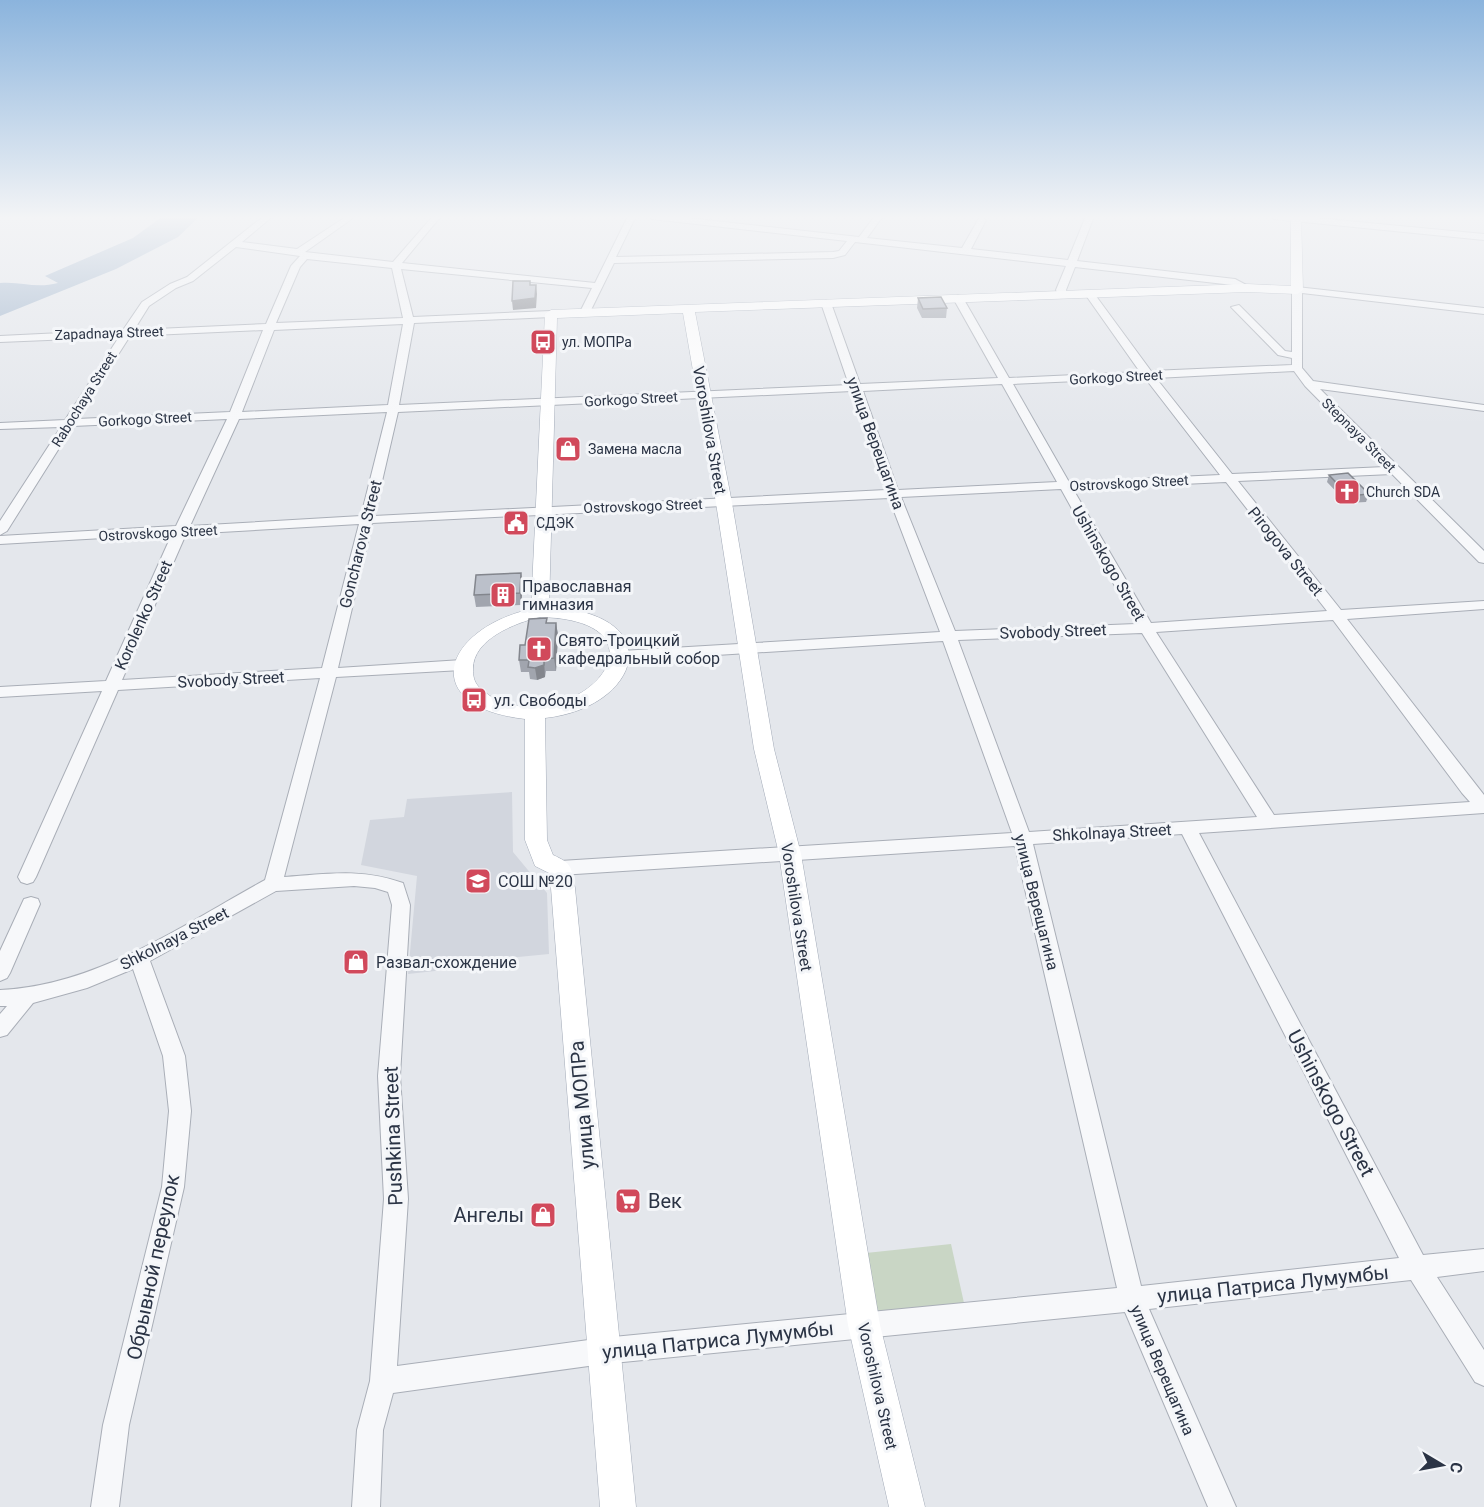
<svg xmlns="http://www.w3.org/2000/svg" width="1484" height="1507" viewBox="0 0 1484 1507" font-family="Roboto,sans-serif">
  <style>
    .built { fill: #d2d6de }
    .green { fill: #c9d6c5 }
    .water { fill: #9fb4cc }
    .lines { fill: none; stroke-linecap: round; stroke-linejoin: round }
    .minor-casing { stroke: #a9aeb7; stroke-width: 2 }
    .major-casing { stroke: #a3abb8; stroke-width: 1 }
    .minor { fill: #f7f8fa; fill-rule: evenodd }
    .major { fill: #fff; fill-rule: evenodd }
    .wall { fill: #a1a5ae }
    .shaded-wall { fill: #83868d }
    .building { fill: #bbc0ca; stroke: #83868d; stroke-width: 1.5 }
    .labels { text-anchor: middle; stroke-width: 6; stroke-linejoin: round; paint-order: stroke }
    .far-street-label { font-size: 14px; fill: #2b3445; stroke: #f4f6f9 }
    .far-poi-label { font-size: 14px; fill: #2b3445; stroke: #f4f6f9; text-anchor: start }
    .street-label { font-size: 16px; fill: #2b3445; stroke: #f4f6f9 }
    .poi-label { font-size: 16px; fill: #2b3445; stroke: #f4f6f9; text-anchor: start }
    .near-street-label { font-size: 20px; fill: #2b3445; stroke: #f4f6f9 }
    .near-poi-label { font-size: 20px; fill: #2b3445; stroke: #f4f6f9; text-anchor: start }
  </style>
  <rect width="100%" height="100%" fill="#e4e7ec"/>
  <path class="built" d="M512 792 513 852 547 893 549 954 454 963 453 969 408 974 417 876 361 865 370 820 404 817 407 799Z"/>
  <path class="green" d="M951 1244 964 1303 876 1311 866 1253Z"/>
  <path class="water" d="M163 216H205L199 217 178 237 116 269 0 316V283C21 281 35 289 58 283L45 276 133 238Z"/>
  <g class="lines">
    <g class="minor-casing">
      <path id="minor" d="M264 216H273L242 242 297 249 347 216H356L305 252 393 262 433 216H441L402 263 595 283 628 216H636L616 257 833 252 839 251 847 241 652 219 648 216H670L859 237 875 216H883L867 238 962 248 978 220 982 217 986 220 971 249 1068 260 1086 216H1094L1077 261 1235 279 1252 288 1247 291 1233 285 1075 267 1066 290 1067 295 1062 298 1059 297 1056 290 1066 266 855 242 845 255 833 258 614 263 590 312 585 315 580 312 592 288 401 269 413 317 551 311 556 314 551 317 414 323 399 405 849 385 821 303 826 300 831 303 860 384 998 378 953 298 958 295 963 298 1009 378 1140 372 1085 294 1090 291 1093 292 1151 371 1292 365V358L1278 355 1231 307 1239 305 1285 351 1292 352V290L1297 287 1484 308V314L1302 293V368L1313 381 1484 405V411L1320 389 1484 551V563L1479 562 1392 474 1238 481 1341 610 1484 601V609L1347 619 1484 795V813L1199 833 1423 1255 1484 1249V1271L1437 1277 1484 1350V1386L1475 1382 1411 1280 1149 1309 1236 1507H1208L1125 1312 603 1364 393 1393 383 1430 380 1507H352L357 1430 370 1381 384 1199 378 1076 392 905 388 892 375 888 354 886 276 891 150 961 185 1056 191 1111 184 1187 129 1425 119 1507H91L103 1425 162 1187 169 1111 163 1056 133 969 87 988 33 1003 7 1035 0 1037V1014L7 1006H0V990C96 986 183 925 265 880L320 678 118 690 36 877 33 882 27 884 21 882 18 877 102 691 0 697V687L106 681 172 534 0 544V536L176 526 227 419 73 426 7 531 0 535V521L61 427 0 429V423L65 420 119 337 0 342V336L123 330 142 302 170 284 187 277ZM236 247 300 256 291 266 266 324 134 330 149 306 176 288 193 281ZM307 259 392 268 403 318 276 323 300 267ZM403 324 388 405 242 412 274 330ZM263 330 230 412 77 419 130 336ZM1294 371 1305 386 1385 467 1232 474 1156 378ZM1145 378 1220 475 1069 482 1013 384ZM1002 384 1057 482 898 490 863 391ZM852 391 886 490 374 516 398 412ZM387 412 361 516 190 526 239 419ZM1226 482 1327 611 1151 623 1073 489ZM1061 489 1136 624 955 631 901 497ZM889 498 940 632 621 651 613 656 621 661 943 641 1012 833 560 861 554 863 551 868 554 873 560 875 1015 846 1117 1288 603 1338 397 1366 408 1199 400 1076 410 905 403 883C361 868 327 874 284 877L336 677 462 670 470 665 462 660 338 668 372 523ZM359 524 322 668 122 680 186 534ZM1333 620 1462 793 1470 802 1274 815 1156 632ZM1142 633 1257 817 1029 832 958 640ZM1182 834 1399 1258 1141 1286 1033 844Z
        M1270 216H1295L1484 234V240L1274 219Z
        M31 897 38 899 40 904 10 973 7 978 0 981V951L24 899Z"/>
    </g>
    <g class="major-casing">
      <path id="major" d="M1291 216H1301L1303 290 1297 294 1247 292 695 312 732 503 774 749 801 854 880 1325 925 1507H889L848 1325 779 854 754 749 716 503 683 313 557 318 549 607C671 614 640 708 545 718L547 840 553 855C573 864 571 867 575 888L636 1507H600L551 888 549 873 535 866 525 840V719C418 707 441 630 531 609L545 314 551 310 1247 284 1291 286ZM540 617C671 620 593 727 505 703 495 700 486 694 478 686 474 681 473 676 473 669 473 639 515 623 540 617Z"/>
    </g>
    <use href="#minor" class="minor"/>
    <use href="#major" class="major"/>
  </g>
  <path class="wall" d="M918 298 947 308 946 318H922L917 308Z
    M1329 475 1369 494 1366 502 1347 503 1327 482Z
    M523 584 521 605 476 607 474 595Z
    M548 623H556L558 635 556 671H546L545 677 537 680 530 679 529 672H521L519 660 525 645Z"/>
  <path class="shaded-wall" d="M536 285 537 294 536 308 513 310 512 301Z
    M521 573 523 584 521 605 520 593Z
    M556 623 558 635 556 671 554 658Z
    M544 659 545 677 537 680 535 668Z"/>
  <path class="building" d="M513 281H530V285H536L535 298 512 301Z
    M941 297 947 308 923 309 918 298Z
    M1348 473 1369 494 1349 496 1329 475Z
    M521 573 520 593 474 595 476 575Z
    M547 618 546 623H556L554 658 544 659V665L535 668 528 667 529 660H519L520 645H525L529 619Z"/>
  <linearGradient id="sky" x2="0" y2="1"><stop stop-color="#8bb4dd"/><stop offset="0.51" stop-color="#f3f4f6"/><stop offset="1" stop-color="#f3f4f6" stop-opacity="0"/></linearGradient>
  <rect width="1484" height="426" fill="url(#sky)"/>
  <defs>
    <g id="bus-square" transform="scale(1.35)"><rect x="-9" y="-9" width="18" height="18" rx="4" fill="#d1495b" stroke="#f4f6f9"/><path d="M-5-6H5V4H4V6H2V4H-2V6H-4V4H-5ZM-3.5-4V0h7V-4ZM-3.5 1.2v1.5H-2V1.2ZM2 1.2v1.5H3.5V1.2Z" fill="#fff"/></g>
    <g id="shop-square" transform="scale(1.35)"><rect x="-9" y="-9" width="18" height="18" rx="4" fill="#d1495b" stroke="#f4f6f9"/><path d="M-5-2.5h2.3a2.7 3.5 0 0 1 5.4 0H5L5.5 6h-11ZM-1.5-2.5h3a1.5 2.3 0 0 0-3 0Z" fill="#fff"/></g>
    <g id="church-square" transform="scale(1.35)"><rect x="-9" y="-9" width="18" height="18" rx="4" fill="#d1495b" stroke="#f4f6f9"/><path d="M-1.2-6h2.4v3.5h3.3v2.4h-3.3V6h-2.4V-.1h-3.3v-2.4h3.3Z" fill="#fff"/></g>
    <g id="civic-square" transform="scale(1.35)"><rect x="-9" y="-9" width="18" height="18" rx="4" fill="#d1495b" stroke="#f4f6f9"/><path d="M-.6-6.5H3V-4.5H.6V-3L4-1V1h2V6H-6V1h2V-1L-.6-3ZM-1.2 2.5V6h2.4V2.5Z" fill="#fff"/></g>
    <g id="building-square" transform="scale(1.35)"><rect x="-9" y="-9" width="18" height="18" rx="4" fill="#d1495b" stroke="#f4f6f9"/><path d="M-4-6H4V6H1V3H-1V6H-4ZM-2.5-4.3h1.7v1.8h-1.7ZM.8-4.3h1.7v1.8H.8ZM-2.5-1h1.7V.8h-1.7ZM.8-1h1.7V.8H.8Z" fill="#fff"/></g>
    <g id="school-square" transform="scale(1.35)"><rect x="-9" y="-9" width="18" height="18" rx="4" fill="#d1495b" stroke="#f4f6f9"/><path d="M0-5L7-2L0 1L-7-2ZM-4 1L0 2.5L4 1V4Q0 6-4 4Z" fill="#fff"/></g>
    <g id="supermarket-square" transform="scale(1.35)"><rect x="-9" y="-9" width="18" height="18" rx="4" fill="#d1495b" stroke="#f4f6f9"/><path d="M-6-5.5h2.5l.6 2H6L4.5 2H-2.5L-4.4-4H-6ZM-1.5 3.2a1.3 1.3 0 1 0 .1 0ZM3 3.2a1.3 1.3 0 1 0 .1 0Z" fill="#fff"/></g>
  </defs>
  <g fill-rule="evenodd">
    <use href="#bus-square" x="543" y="342"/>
    <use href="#shop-square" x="568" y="449"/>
    <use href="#church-square" x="1347" y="492"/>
    <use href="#civic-square" x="516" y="523"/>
    <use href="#building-square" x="503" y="595"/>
    <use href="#church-square" x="539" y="649"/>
    <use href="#bus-square" x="474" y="700"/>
    <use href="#school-square" x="478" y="881"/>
    <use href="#shop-square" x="356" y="962"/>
    <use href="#supermarket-square" x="628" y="1201"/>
    <use href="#shop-square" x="543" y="1215"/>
  </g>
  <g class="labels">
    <g class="far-street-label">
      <text transform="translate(109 333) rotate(-2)" y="5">Zapadnaya Street</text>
      <text transform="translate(1116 377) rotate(-3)" y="5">Gorkogo Street</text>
      <text transform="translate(84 399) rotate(-58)" y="5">Rabochaya Street</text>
      <text transform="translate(631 399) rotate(-3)" y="5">Gorkogo Street</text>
      <text transform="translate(145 419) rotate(-3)" y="5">Gorkogo Street</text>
      <text transform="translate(1359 435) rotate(45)" y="5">Stepnaya Street</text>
      <text transform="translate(1129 483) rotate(-3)" y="5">Ostrovskogo Street</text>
      <text transform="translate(643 506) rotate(-2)" y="5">Ostrovskogo Street</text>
      <text transform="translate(158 533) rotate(-3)" y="5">Ostrovskogo Street</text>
    </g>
    <g class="far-poi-label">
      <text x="562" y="347">ул. МОПРа</text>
      <text x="588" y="454">Замена масла</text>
      <text x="1366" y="497">Church SDA</text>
      <text x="536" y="528">СДЭК</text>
    </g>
    <g class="street-label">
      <text transform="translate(710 430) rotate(80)" y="6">Voroshilova Street</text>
      <text transform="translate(876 443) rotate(70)" y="6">улица Верещагина</text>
      <text transform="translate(360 544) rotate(-76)" y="6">Goncharova Street</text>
      <text transform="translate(1286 551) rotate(51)" y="6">Pirogova Street</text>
      <text transform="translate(1109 563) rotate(60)" y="6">Ushinskogo Street</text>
      <text transform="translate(143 615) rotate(-66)" y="6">Korolenko Street</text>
      <text transform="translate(1053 631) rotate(-2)" y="6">Svobody Street</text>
      <text transform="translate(231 679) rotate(-3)" y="6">Svobody Street</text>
      <text transform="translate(1112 832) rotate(-3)" y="6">Shkolnaya Street</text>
      <text transform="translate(1037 902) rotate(76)" y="6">улица Верещагина</text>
      <text transform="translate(797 907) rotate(81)" y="6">Voroshilova Street</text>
      <text transform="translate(174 938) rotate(-27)" y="6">Shkolnaya Street</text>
      <text transform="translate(1163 1370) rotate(67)" y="6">улица Верещагина</text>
      <text transform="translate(878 1386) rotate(77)" y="6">Voroshilova Street</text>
    </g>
    <g class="poi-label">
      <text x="522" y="592">Православная<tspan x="522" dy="18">гимназия</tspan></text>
      <text x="558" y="646">Свято-Троицкий<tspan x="558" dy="18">кафедральный собор</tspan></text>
      <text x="494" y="706">ул. Свободы</text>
      <text x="498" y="887">СОШ №20</text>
      <text x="376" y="968">Развал-схождение</text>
    </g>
    <g class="near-street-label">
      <text transform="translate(1331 1103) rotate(62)" y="7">Ushinskogo Street</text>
      <text transform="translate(582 1105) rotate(-95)" y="7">улица МОПРа</text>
      <text transform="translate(393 1136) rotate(-92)" y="7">Pushkina Street</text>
      <text transform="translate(153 1267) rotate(-78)" y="7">Обрывной переулок</text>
      <text transform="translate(1273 1284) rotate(-6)" y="7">улица Патриса Лумумбы</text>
      <text transform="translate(718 1340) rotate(-6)" y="7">улица Патриса Лумумбы</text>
    </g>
    <g class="near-poi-label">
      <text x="648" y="1208">Век</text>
      <text x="524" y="1222" text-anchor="end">Ангелы</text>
    </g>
  </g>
  <g transform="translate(1442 1465) rotate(100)" stroke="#f4f6f9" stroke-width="4.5" paint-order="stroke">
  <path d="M0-4.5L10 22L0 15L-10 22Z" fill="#2b3445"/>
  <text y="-9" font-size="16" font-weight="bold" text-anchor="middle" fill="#2b3445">С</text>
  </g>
</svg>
